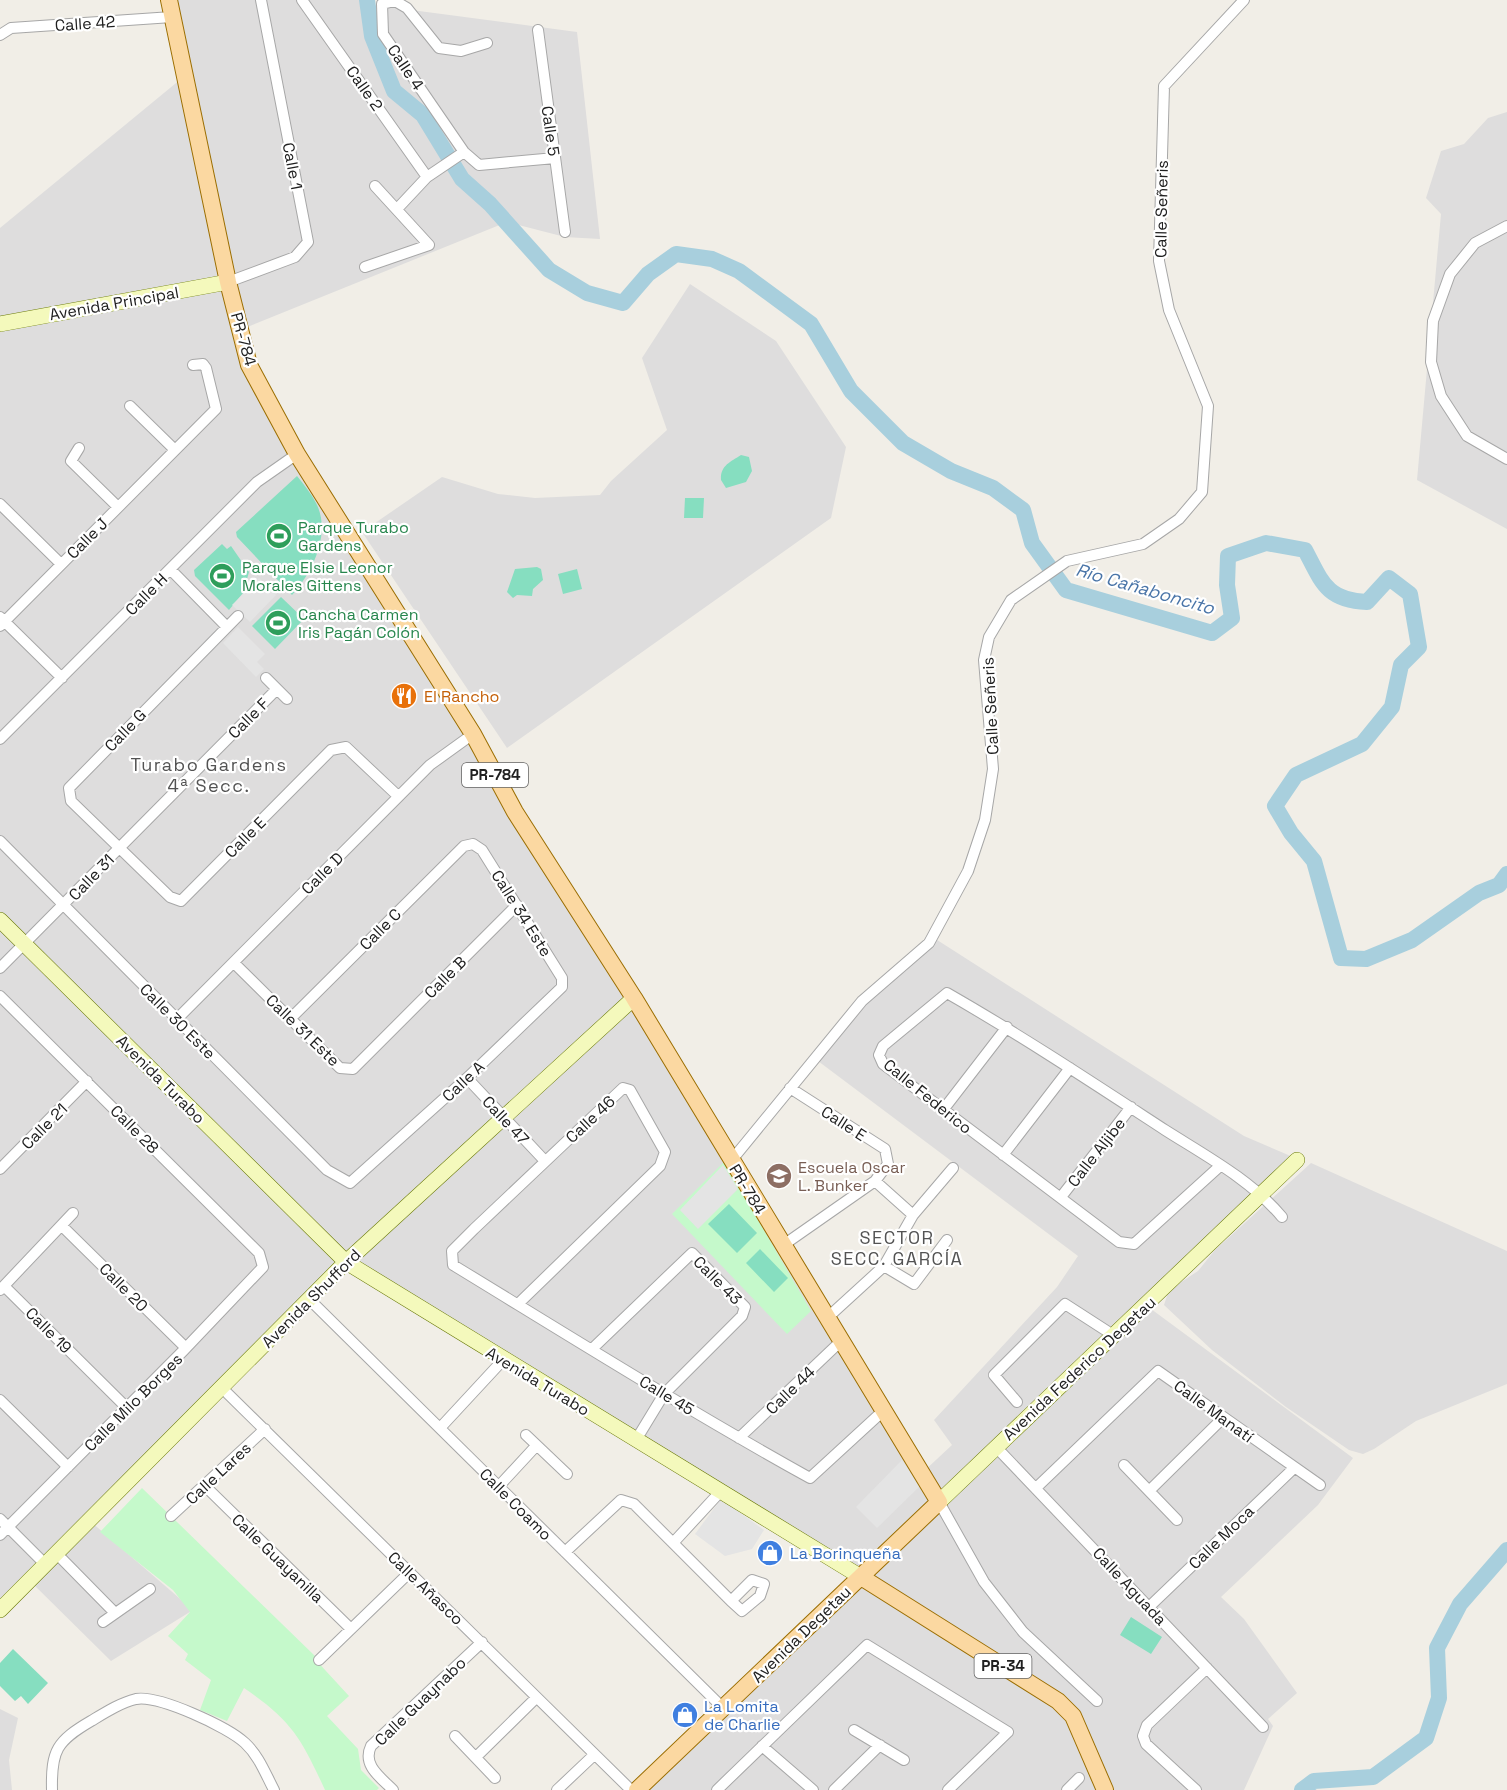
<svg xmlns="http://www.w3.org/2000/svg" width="1507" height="1790" viewBox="0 0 1507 1790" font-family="'Space Grotesk',sans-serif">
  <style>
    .residential { fill: #dedddd }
    .park { fill: #c5f9cb }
    .pitch { fill: #86dec0 }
    .parking { fill: #e4e4e4 }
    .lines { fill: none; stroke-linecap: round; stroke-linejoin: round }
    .river { stroke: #a8cfdd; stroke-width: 16 }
    .street-casing { stroke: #a7a7a7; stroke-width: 12 }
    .secondary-casing { stroke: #687806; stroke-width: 16 }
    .primary-casing { stroke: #9b6e02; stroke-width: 18 }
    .street { stroke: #fff; stroke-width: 10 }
    .secondary { stroke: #f4f9bc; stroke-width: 15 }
    .primary { stroke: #fbd8a1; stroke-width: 16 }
    .labels { text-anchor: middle; stroke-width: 4.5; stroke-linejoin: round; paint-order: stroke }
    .shield { fill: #fff; stroke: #636363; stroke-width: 1.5 }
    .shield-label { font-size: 15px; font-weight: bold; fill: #202020 }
    .street-label { font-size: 16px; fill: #202020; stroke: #fff }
    .leisure-label { font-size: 16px; fill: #27864d; stroke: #fff; text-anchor: start }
    .food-label { font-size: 16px; fill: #c56008; stroke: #fff; text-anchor: start }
    .education-label { font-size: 16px; fill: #785e54; stroke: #fff; text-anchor: start }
    .shop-label { font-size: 16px; fill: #366cbe; stroke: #fff; text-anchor: start }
    .water-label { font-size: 18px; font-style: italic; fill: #4a75a8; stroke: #fff }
    .neighbourhood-label { font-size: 18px; letter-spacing: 1.5px; fill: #535353; stroke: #fff }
  </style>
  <rect width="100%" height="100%" fill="#f1eee7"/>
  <path class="residential" d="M173 0H365L366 4 577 32 600 239 565 237 507 222 240 330 262 393 922 1473 952 1445 934 1420 1057 1287 1078 1256 814 1058 866 998 934 938 1244 1136 1300 1160 1147 1306 1353 1458 1318 1505 1221 1597 1244 1619 1297 1693 1268 1719 1273 1726 1244 1790H639L862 1577 348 1262 90 1521 193 1610 111 1661 30 1581 0 1612V228L187 74Z
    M1507 112V529L1417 480 1441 214 1426 198 1441 151 1464 144 1488 118Z
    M690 284 776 341 846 447 831 518 507 748 362 532 442 477 498 494 535 498 600 495 611 481 667 430 642 358Z
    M1311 1163 1507 1251V1384L1416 1421 1374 1449 1363 1454 1349 1450 1286 1407 1212 1350 1164 1305 1169 1290 1198 1271 1215 1250Z
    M0 1709 18 1718 9 1760 12 1790H0Z"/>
  <path class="park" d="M724 1162 811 1311 787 1334 672 1214Z
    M142 1488 315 1656 314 1658 349 1696 327 1716 358 1749 361 1770 379 1788 377 1790H325C301 1738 292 1721 244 1688L227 1721 200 1710 211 1680 185 1660 188 1654 168 1636 190 1612 173 1590 100 1532Z"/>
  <path class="pitch" d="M741 455 749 457 752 471 746 482 726 488 721 480C720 466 730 462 741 455Z
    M297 476C304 485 311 493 316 503 332 533 312 573 292 595L237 537 236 532Z
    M685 498H704L703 518H684Z
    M222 544 227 549 231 546 249 572 243 593 229 610 195 576 194 570Z
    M537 567 541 569 543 580 533 589 532 596 517 595 513 598 507 592 515 569Z
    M577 569 582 589 563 594 558 574Z
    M281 597 304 619 275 649 252 626Z
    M729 1204 757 1233 737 1253 708 1224Z
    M760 1249 788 1278 774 1292 746 1263Z
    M1131 1617 1162 1637 1151 1654 1120 1635Z
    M13 1649 48 1683 28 1704 21 1696 15 1701 0 1686V1663Z"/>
  <path class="parking" d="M259 578 276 595 250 622 232 605Z
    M238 627 265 654 257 662 264 669 256 677 223 643Z
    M723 1165 738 1189 698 1229 680 1210Z
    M902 1460 920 1486 877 1528 856 1507Z
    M721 1499 764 1530 752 1549 725 1556 695 1534Z"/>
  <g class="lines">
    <path class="river" d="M367 0 372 36 394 91 423 115 462 179 490 204 549 270 587 293 623 303 648 274 676 254 712 259 739 271 811 324 851 391 903 443 951 471 993 488 1023 510 1032 543 1066 590 1212 633 1232 618 1227 585 1228 556 1266 543 1305 550C1322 582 1326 600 1367 602L1389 578 1410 594 1419 647 1401 665 1392 707 1362 744 1296 775 1275 806 1291 833 1314 861 1341 958 1366 959 1412 940 1479 893 1499 885 1507 874
      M1302 1790 1314 1781 1373 1777 1426 1738 1439 1698 1437 1648 1460 1604 1507 1550"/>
    <g class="street-casing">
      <path id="street" d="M302 0 427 177
        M538 30 565 232
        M0 35 11 28 172 17
        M487 43 461 51 439 48 407 8 395 1 382 4 383 34 464 152 479 165 555 158
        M397 209 427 177 464 152
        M1507 226 1475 243 1450 274 1433 321 1431 362 1441 396 1467 436 1507 459
        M365 267 429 245 375 186
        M228 282 295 257 308 242 261 0
        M130 406 175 450
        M79 448 71 461 118 507
        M0 504 61 564
        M171 570 226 626
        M238 616 69 788 71 801 170 897 181 901 331 750 346 747 398 796
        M0 617 62 678
        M0 626 216 409 206 368 203 364 193 365
        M266 678 287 699
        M0 739 257 482 297 454
        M0 841 327 1170 350 1183 467 1078 562 987V978L482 850 473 844 464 846 290 1019
        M235 964 340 1068 353 1069 517 905
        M0 968 276 690
        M0 996 259 1253 263 1267 183 1351 0 1535
        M177 1019 430 765 473 734
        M467 1078 545 1161
        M943 1110 1007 1027
        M1003 1155 1070 1068
        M731 1161 862 1001 929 943 968 871 985 820 993 769 984 660 989 637 1011 600 1067 561 1143 544 1179 519 1202 492 1208 406 1169 310 1159 261 1164 86 1244 0
        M1220 1166 1134 1244 1119 1242 883 1064 879 1055 883 1046 947 993C1022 1036 1093 1083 1165 1130 1206 1156 1251 1180 1282 1217
        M0 1169 87 1081
        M875 1181 913 1215
        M1061 1197 1131 1107
        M63 1227 186 1348
        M782 1246 875 1181 888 1164 885 1149 790 1088
        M884 1266 914 1284 947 1240
        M4 1286 127 1408
        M0 1290 73 1213
        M309 1299 723 1708
        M518 1304 660 1166 665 1152 630 1090 623 1088 474 1229 452 1251 453 1265C571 1337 689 1411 810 1478L883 1411
        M826 1319 884 1266 913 1215 953 1168
        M592 1349 692 1253 745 1307 742 1316 664 1394 636 1440
        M221 1387 631 1790
        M0 1400 68 1467
        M1017 1402 994 1375 1065 1304 1113 1335
        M440 1428 503 1360
        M526 1435 567 1474
        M739 1438 841 1341
        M996 1447 1263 1727
        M1124 1465 1177 1520
        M205 1486 351 1629
        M499 1486 536 1446
        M1037 1487 1158 1371 1320 1485
        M1150 1490 1223 1418
        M939 1502 984 1582 1023 1632 1097 1701
        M171 1516 265 1429
        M0 1519 45 1564
        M673 1543 720 1492
        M565 1552 621 1500 634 1504 731 1601
        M56 1553 115 1613
        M752 1580 764 1584 760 1596 742 1611 731 1601Z
        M1150 1606 1293 1469
        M103 1622 150 1589
        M319 1660 410 1572
        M854 1730 904 1760
        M455 1736 495 1778
        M762 1746 813 1790
        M476 1757 536 1698
        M52 1790C51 1750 57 1741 91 1721 106 1712 120 1703 136 1699 159 1695 228 1727 245 1743 259 1756 265 1773 274 1790
        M393 1790C380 1777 362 1765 371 1746L482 1642
        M557 1790 594 1755
        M717 1790 867 1645 1008 1732 948 1790
        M834 1790 880 1745
        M1067 1790 1079 1778
        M1196 1790 1146 1744 1143 1736 1147 1725 1207 1668"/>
    </g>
    <g class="secondary-casing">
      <path id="secondary" d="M0 324 228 282
        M0 920 346 1262 861 1577
        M939 1502 1297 1160
        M0 1610 346 1262 634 998"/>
    </g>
    <g class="primary-casing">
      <path id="primary" d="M169 0 228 282 249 365 297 454 473 734 515 812 634 998 939 1502 637 1790
        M861 1577 1058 1701 1073 1716 1105 1790"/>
    </g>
    <use href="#street" class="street"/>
    <use href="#secondary" class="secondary"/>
    <use href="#primary" class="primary"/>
  </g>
  <defs>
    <g id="stadium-disc" transform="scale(1.35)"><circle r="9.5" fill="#2e9e5b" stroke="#fff"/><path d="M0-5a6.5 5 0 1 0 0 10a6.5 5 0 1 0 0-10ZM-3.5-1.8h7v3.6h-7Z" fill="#fff"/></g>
    <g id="restaurant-disc" transform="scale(1.35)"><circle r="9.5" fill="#e8710a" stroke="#fff"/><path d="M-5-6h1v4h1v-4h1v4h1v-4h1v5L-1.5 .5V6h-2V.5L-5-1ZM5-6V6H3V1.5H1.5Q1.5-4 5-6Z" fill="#fff"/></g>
    <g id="school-disc" transform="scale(1.35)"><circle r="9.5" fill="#8d6e63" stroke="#fff"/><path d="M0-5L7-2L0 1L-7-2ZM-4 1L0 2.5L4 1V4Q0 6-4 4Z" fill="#fff"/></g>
    <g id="shop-disc" transform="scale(1.35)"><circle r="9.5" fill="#3f7fe0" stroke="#fff"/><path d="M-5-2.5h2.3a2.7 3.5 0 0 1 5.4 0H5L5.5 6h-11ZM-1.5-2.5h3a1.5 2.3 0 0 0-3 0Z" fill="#fff"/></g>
  </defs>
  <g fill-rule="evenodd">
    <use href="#stadium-disc" x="279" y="536"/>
    <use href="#stadium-disc" x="222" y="576"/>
    <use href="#stadium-disc" x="278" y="623"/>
    <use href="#restaurant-disc" x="404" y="696"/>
    <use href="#school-disc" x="779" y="1176"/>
    <use href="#shop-disc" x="770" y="1553"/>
    <use href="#shop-disc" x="685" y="1715"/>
  </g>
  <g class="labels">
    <g class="shield">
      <rect x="462" y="763" width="66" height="24" rx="4.5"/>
      <rect x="974.5" y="1654" width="57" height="24" rx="4.5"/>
    </g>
    <g class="shield-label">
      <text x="495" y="780">PR-784</text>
      <text x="1003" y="1671">PR-34</text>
    </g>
    <g class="street-label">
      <text transform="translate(85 23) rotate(-4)" y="6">Calle 42</text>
      <text transform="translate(406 67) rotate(56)" y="6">Calle 4</text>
      <text transform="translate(365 88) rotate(55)" y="6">Calle 2</text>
      <text transform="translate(551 131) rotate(82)" y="6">Calle 5</text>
      <text transform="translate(293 166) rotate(79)" y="6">Calle 1</text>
      <text transform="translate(1161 209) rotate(-89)" y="6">Calle Señeris</text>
      <text transform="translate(114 303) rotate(-10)" y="6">Avenida Principal</text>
      <text transform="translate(244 339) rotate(74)" y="6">PR-784</text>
      <text transform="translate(87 538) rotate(-45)" y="6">Calle J</text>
      <text transform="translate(146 594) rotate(-45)" y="6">Calle H</text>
      <text transform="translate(990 706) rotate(-93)" y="6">Calle Señeris</text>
      <text transform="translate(248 718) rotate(-45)" y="6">Calle F</text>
      <text transform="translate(125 730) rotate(-46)" y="6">Calle G</text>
      <text transform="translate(245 837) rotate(-45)" y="6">Calle E</text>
      <text transform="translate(322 873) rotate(-45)" y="6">Calle D</text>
      <text transform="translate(91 877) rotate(-46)" y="6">Calle 31</text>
      <text transform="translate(522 913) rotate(58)" y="6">Calle 34 Este</text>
      <text transform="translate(380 929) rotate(-45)" y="6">Calle C</text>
      <text transform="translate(445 977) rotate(-45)" y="6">Calle B</text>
      <text transform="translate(178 1021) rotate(45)" y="6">Calle 30 Este</text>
      <text transform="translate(303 1030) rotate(44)" y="6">Calle 31 Este</text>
      <text transform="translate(161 1079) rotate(45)" y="6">Avenida Turabo</text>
      <text transform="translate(463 1081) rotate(-43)" y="6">Calle A</text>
      <text transform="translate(928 1096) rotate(39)" y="6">Calle Federico</text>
      <text transform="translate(590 1119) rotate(-43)" y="6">Calle 46</text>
      <text transform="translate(506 1120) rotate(47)" y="6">Calle 47</text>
      <text transform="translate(844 1123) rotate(33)" y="6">Calle E</text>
      <text transform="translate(44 1126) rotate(-45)" y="6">Calle 21</text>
      <text transform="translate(135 1129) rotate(45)" y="6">Calle 28</text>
      <text transform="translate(1096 1152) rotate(-52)" y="6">Calle Aljibe</text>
      <text transform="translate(748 1189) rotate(59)" y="6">PR-784</text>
      <text transform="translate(718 1280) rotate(45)" y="6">Calle 43</text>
      <text transform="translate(124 1287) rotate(45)" y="6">Calle 20</text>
      <text transform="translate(311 1298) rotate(-45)" y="6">Avenida Shufford</text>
      <text transform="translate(49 1330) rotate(45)" y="6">Calle 19</text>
      <text transform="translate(1079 1368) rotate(-43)" y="6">Avenida Federico Degetau</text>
      <text transform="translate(538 1381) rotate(31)" y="6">Avenida Turabo</text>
      <text transform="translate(790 1390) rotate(-44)" y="6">Calle 44</text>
      <text transform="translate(667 1395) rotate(31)" y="6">Calle 45</text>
      <text transform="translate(133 1402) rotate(-45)" y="6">Calle Milo Borges</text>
      <text transform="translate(1214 1411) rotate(36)" y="6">Calle Manatí</text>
      <text transform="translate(218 1473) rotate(-43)" y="6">Calle Lares</text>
      <text transform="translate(516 1504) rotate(45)" y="6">Calle Coamo</text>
      <text transform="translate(1221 1537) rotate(-44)" y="6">Calle Moca</text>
      <text transform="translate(278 1558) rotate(44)" y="6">Calle Guayanilla</text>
      <text transform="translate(1130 1586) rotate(47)" y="6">Calle Aguada</text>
      <text transform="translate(426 1588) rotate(44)" y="6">Calle Añasco</text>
      <text transform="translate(801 1634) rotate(-44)" y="6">Avenida Degetau</text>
      <text transform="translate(420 1701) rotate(-44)" y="6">Calle Guaynabo</text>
    </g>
    <g class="leisure-label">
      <text x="298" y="533">Parque Turabo<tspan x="298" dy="18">Gardens</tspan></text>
      <text x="242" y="573">Parque Elsie Leonor<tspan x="242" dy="18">Morales Gittens</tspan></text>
      <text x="298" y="620">Cancha Carmen<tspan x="298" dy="18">Iris Pagán Colón</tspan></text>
    </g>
    <g class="food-label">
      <text x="424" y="702">El Rancho</text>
    </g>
    <g class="education-label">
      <text x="798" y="1173">Escuela Oscar<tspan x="798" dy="18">L. Bunker</tspan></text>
    </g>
    <g class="shop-label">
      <text x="790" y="1559">La Borinqueña</text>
      <text x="704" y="1712">La Lomita<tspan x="704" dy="18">de Charlie</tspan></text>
    </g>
    <g class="water-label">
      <text transform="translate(1145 589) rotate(16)" y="6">Río Cañaboncito</text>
    </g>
    <g class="neighbourhood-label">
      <text x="209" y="771">Turabo Gardens<tspan x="209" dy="21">4ª Secc.</tspan></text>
      <text x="897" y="1244">SECTOR<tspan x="897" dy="21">SECC. GARCÍA</tspan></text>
    </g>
  </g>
</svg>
